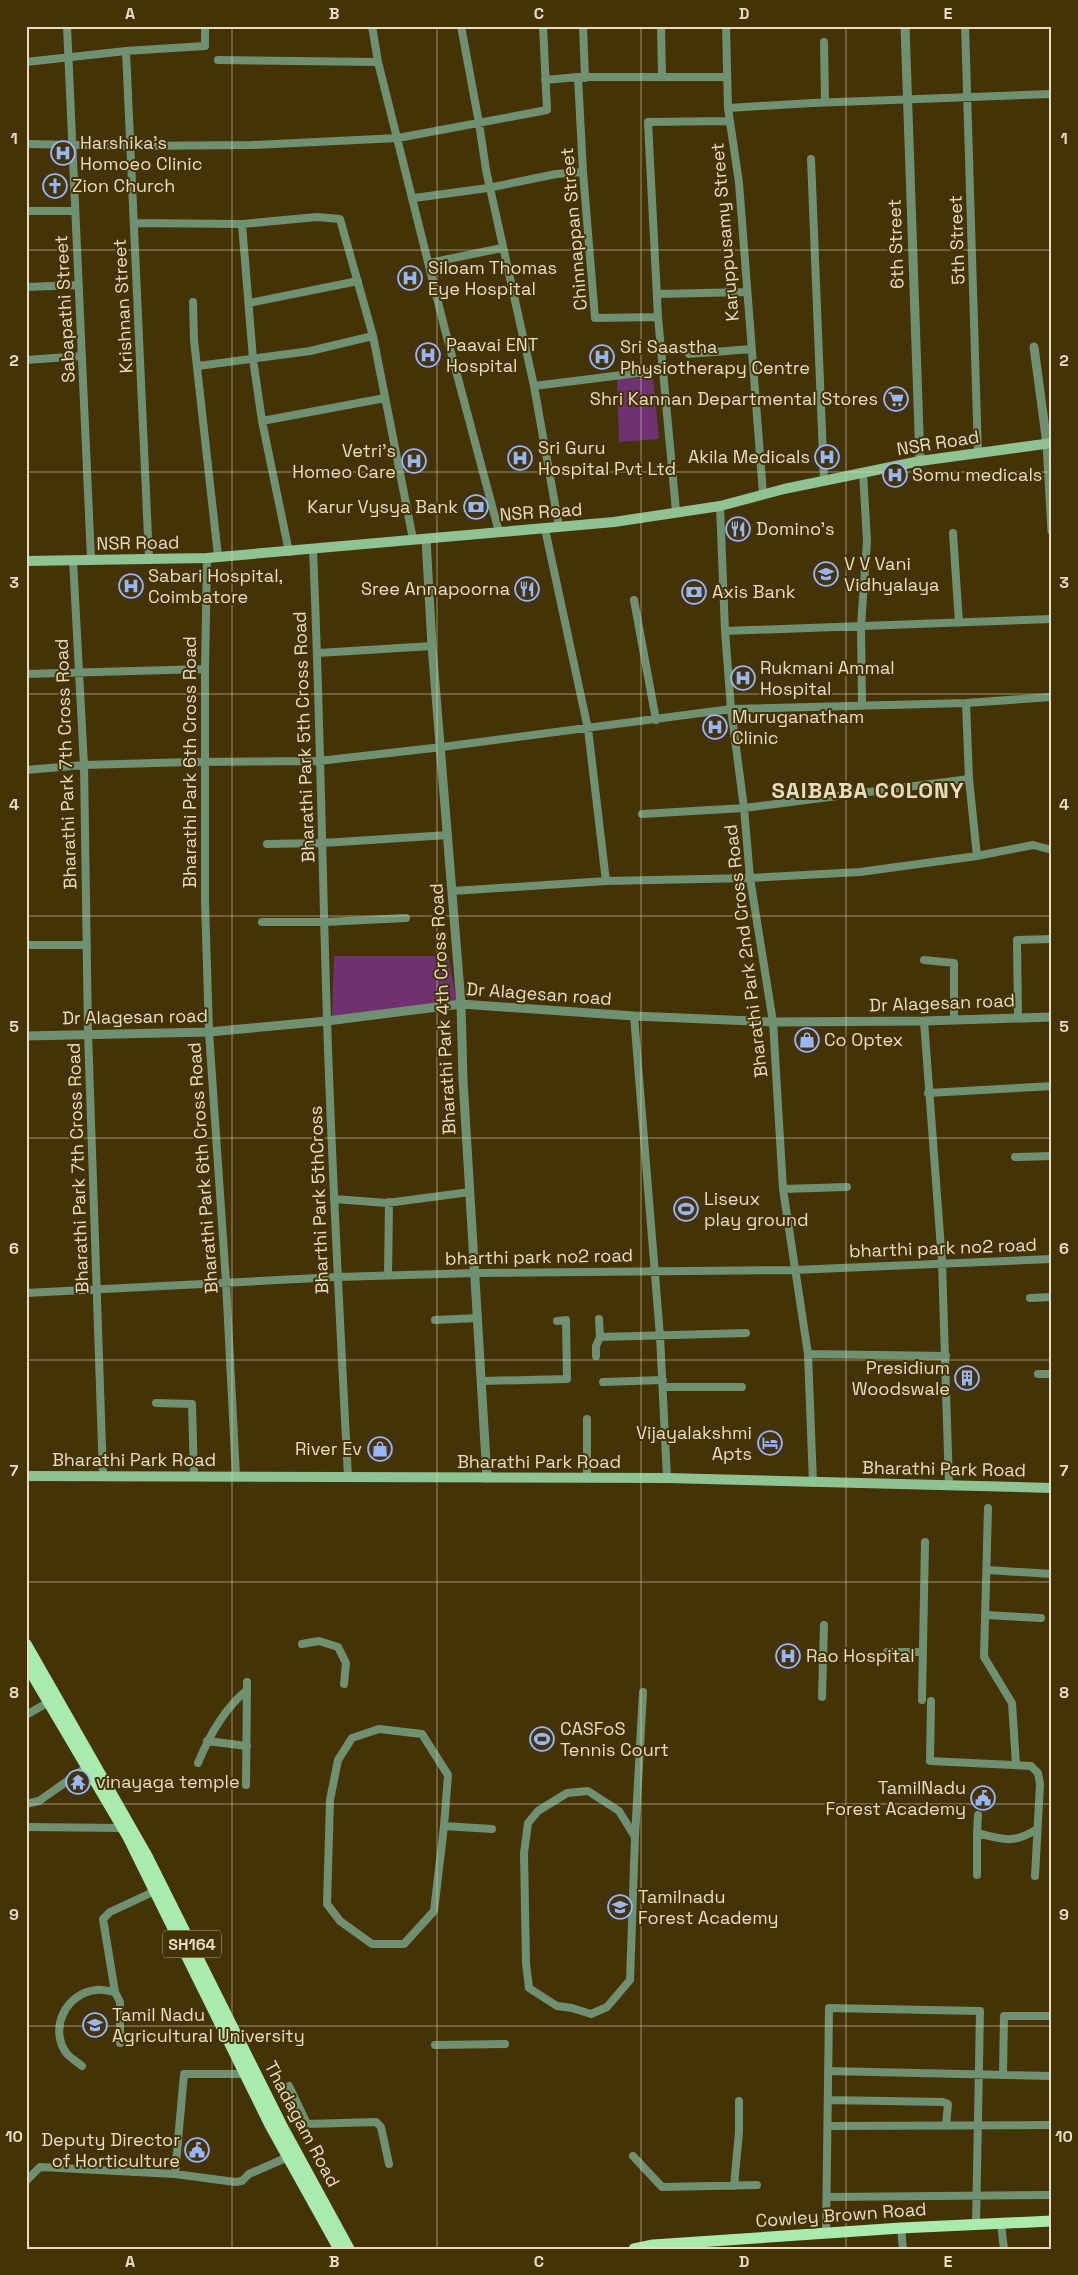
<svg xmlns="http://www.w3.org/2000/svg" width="1078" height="2275" viewBox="0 0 1078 2275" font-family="'Space Grotesk',sans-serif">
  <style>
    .green { fill: #6f3271 }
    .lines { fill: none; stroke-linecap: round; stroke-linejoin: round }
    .minor { stroke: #709072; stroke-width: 8 }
    .tertiary { stroke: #709072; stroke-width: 9 }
    .secondary { stroke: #90c393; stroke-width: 10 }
    .primary { stroke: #a8ebad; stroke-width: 11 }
    .grid { fill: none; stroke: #e8dcc0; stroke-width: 1; stroke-opacity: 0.55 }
    .labels { text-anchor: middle; stroke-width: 4; stroke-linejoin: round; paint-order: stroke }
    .shield { fill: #433306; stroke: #b6a988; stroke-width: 1 }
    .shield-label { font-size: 16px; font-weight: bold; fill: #e8dcc0 }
    .poi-label { font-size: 18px; fill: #e8dcc0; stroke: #433306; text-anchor: start }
    .street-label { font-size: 18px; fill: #e8dcc0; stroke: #433306 }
    .district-label { font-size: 22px; font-weight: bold; letter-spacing: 1px; fill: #e8dcc0; stroke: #433306 }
    .neatline { fill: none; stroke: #e8dcc0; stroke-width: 2 }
    .grid-label { font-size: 16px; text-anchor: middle; font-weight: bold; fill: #e8dcc0 }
  </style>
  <rect width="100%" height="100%" fill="#433306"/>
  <path class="green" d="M653 377 659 439 619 442 617 379Z
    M334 956H448L457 1001 332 1016Z"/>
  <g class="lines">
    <path class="minor" d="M67 26 91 559
      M372 26 378 62 444 326 499 532
      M461 26 479 123 486 170 534 386 559 527
      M583 26 585 78
      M661 26 662 76
      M726 26 728 108 739 183 763 494
      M965 26 978 454
      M824 42 825 102
      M126 51 149 559
      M218 60 378 62
      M26 62 126 51 205 46V26
      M578 77 583 172 595 318 658 317
      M545 80 578 77H727
      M728 108 812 103 1052 94
      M26 144 131 146 252 145 398 138 547 110 543 26
      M811 159 824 481
      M414 198 488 188 556 174 583 172
      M26 211H75
      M134 223 242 224 317 217 340 219 373 336 413 539
      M242 224 253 359 262 421 289 552
      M429 263 502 248
      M26 287 79 285
      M657 294 746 292
      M193 302 194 340 218 556
      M249 303 358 281
      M689 354 751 349
      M26 360 82 356
      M198 366 310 351 373 336
      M534 386 662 370
      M262 421 385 398
      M720 506 725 631 731 709 744 808 750 878 773 1022 783 1189 808 1354 813 1483
      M676 511 658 317 648 122 729 121
      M545 529 588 729 606 881
      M953 533 959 623
      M313 550C320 707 322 864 327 1020 332 1173 340 1325 348 1477
      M207 558 205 669V902L209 1032 226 1282 236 1476
      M73 560 84 765 88 1033 103 1476
      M634 600 656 720
      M725 631 1052 619
      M318 653 432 646
      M26 674 205 669
      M966 703 969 779
      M862 705 861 625 867 541 863 472
      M26 770 84 765 190 762 319 761 442 747 731 709 966 703 1052 697
      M642 814 744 808 969 779 977 856
      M267 844 323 843 448 835
      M453 891 606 881 750 878 860 872 977 856 1033 845 1052 850
      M262 922H325L406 918
      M26 945H87
      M924 960 954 963V1019
      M634 1016 660 1336 667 1478
      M1018 1016 1017 940 1052 939
      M924 1021 942 1262 949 1486
      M928 1093 1052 1086
      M1015 1157 1052 1156
      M783 1189 847 1187
      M334 1199 387 1203 470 1192
      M388 1276 389 1202
      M26 1293 337 1277 475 1273 794 1270 1052 1259
      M1030 1298 1052 1297
      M435 1320 478 1318
      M600 1337 746 1333
      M808 1354 946 1356
      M596 1356V1346L600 1337 599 1319
      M1038 1374H1052
      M482 1381 567 1379 566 1320 557 1321
      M603 1382 663 1380
      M663 1387H742
      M156 1403 192 1404 194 1476
      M587 1478V1419
      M988 1508 984 1657 1012 1703 1016 1765
      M987 1570 1052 1574
      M985 1615 1041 1618
      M302 1644 319 1641 338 1647 346 1663 344 1684
      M887 1652H923
      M822 1697 824 1625
      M922 1700 925 1542
      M931 1701 930 1761 1031 1766 1038 1773 1040 1784 1035 1876
      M26 1715 49 1702
      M379 1729 422 1734 448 1775 444 1826 434 1911 404 1944H372L340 1921 327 1904 330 1800 338 1760 352 1738Z
      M207 1741 247 1746
      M198 1763C209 1736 225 1708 247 1690
      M246 1785 247 1682
      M26 1804 39 1801 87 1767
      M444 1826 492 1829
      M26 1827 122 1828
      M977 1833 978 1815
      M635 1837 619 1811 588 1791 567 1793 538 1811 528 1823 524 1853 526 1963 529 1988 557 2006 572 2008 591 2014 607 2007 630 1980 635 1837 643 1692
      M977 1875V1833C1003 1840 1014 1844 1037 1829
      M120 2043V2002L115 1992 103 1919 110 1912 155 1891
      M435 2045 505 2044
      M82 2066C77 2062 71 2058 67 2054 48 2029 66 1993 96 1990 102 1989 109 1991 115 1992
      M828 2071 1052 2076
      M1003 2074 1004 2016H1052
      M289 2086 307 2124 376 2122 381 2127 389 2164
      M828 2100 943 2102 948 2104 946 2126
      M829 2126 1052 2125
      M633 2156 662 2187 757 2185
      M175 2174 184 2074H245
      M26 2181 40 2167 175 2174 235 2182 242 2181 249 2174 288 2157
      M734 2186 739 2132V2101
      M827 2197 1052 2195
      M1001 2224 1004 2249
      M901 2228 903 2249
      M826 2233 829 2008 980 2011 976 2225"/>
    <path class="tertiary" d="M905 26 920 461
      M1034 347 1047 444 1052 531
      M426 539 432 646 461 1004 463 1080 487 1478
      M26 1036 209 1032 327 1021 461 1004 634 1016 773 1022 924 1021 1052 1017"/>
    <path class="secondary" d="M26 561 207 558 614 522 720 506 784 489 920 461 1052 443
      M26 1476 667 1478 1052 1488"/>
    <path class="primary" d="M26 1644 147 1856 283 2128 349 2249
      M26 1664 128 1837 270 2125 339 2249
      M634 2249 653 2245 901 2228 1052 2221"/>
  </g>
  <path class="grid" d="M232 26V2249M437 26V2249M641 26V2249M846 26V2249M26 250H1052M26 472H1052M26 694H1052M26 916H1052M26 1138H1052M26 1360H1052M26 1582H1052M26 1804H1052M26 2026H1052"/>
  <defs>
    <g id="hospital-ring" transform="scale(1.25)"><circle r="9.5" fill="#433306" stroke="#97b6fd" stroke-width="1.5"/><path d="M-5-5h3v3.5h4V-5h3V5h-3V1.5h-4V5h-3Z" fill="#97b6fd"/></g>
    <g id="church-ring" transform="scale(1.25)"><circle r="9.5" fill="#433306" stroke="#97b6fd" stroke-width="1.5"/><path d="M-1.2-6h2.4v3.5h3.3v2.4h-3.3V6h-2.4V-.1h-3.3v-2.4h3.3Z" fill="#97b6fd"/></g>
    <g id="supermarket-ring" transform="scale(1.25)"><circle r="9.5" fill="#433306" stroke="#97b6fd" stroke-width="1.5"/><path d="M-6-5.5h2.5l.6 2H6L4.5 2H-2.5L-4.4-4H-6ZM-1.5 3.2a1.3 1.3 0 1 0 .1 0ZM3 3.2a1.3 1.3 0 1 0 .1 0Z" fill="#97b6fd"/></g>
    <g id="bank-ring" transform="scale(1.25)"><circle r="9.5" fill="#433306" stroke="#97b6fd" stroke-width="1.5"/><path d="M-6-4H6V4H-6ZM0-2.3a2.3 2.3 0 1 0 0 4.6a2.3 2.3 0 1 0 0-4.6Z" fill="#97b6fd"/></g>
    <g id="restaurant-ring" transform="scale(1.25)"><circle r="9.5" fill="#433306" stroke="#97b6fd" stroke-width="1.5"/><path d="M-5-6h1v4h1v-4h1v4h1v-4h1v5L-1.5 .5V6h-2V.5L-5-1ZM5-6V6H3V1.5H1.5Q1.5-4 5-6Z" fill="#97b6fd"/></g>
    <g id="school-ring" transform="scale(1.25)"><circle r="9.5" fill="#433306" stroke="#97b6fd" stroke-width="1.5"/><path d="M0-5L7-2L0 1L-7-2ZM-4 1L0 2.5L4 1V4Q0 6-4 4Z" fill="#97b6fd"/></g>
    <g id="shop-ring" transform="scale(1.25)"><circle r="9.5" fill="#433306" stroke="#97b6fd" stroke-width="1.5"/><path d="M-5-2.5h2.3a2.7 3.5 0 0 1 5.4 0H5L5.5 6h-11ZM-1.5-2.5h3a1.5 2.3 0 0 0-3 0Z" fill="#97b6fd"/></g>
    <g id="stadium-ring" transform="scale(1.25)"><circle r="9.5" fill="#433306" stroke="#97b6fd" stroke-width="1.5"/><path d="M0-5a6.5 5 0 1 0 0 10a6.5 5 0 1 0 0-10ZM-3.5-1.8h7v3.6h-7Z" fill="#97b6fd"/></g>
    <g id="building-ring" transform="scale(1.25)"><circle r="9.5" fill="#433306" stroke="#97b6fd" stroke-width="1.5"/><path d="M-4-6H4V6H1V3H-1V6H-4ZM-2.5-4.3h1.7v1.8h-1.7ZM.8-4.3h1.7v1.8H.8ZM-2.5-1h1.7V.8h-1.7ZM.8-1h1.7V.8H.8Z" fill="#97b6fd"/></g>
    <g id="hotel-ring" transform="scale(1.25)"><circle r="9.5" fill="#433306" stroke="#97b6fd" stroke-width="1.5"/><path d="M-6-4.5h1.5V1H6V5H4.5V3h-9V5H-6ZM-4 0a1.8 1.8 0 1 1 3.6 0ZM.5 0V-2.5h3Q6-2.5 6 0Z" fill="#97b6fd"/></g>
    <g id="temple-ring" transform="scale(1.25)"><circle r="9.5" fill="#433306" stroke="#97b6fd" stroke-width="1.5"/><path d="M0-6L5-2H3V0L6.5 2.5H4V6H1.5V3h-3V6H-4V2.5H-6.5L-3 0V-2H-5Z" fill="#97b6fd"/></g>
    <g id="civic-ring" transform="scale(1.25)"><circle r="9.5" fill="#433306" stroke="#97b6fd" stroke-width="1.5"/><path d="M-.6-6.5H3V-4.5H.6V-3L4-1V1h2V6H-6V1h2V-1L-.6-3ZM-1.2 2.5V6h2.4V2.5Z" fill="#97b6fd"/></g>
    <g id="university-ring" transform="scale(1.25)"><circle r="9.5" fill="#433306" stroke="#97b6fd" stroke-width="1.5"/><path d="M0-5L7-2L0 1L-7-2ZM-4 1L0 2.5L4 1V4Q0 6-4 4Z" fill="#97b6fd"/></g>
  </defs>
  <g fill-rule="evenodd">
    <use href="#hospital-ring" x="63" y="153"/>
    <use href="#church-ring" x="55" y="186"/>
    <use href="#hospital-ring" x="410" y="278"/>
    <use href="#hospital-ring" x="428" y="355"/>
    <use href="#hospital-ring" x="602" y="357"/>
    <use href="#supermarket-ring" x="896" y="399"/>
    <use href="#hospital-ring" x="827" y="457"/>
    <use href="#hospital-ring" x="520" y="458"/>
    <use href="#hospital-ring" x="414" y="461"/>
    <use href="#hospital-ring" x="895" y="475"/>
    <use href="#bank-ring" x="476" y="507"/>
    <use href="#restaurant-ring" x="738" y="529"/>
    <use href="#school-ring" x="826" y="574"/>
    <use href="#hospital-ring" x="131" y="586"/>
    <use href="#restaurant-ring" x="527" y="589"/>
    <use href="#bank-ring" x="694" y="592"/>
    <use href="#hospital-ring" x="743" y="678"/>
    <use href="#hospital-ring" x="715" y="727"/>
    <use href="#shop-ring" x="807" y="1040"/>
    <use href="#stadium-ring" x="686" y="1209"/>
    <use href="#building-ring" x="967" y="1378"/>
    <use href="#hotel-ring" x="770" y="1443"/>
    <use href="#shop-ring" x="380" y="1449"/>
    <use href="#hospital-ring" x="788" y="1656"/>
    <use href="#stadium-ring" x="542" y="1739"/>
    <use href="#temple-ring" x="78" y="1782"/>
    <use href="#civic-ring" x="983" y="1798"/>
    <use href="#university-ring" x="620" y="1907"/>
    <use href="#university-ring" x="95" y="2025"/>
    <use href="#civic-ring" x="197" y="2150"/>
  </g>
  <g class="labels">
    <rect class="shield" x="163" y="1930.5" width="58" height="27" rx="4"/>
    <g class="shield-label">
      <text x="192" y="1950">SH164</text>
    </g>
    <g class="poi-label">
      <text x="80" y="149">Harshika's<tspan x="80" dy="21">Homoeo Clinic</tspan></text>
      <text x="72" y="192">Zion Church</text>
      <text x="428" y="274">Siloam Thomas<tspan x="428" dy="21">Eye Hospital</tspan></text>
      <text x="446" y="351">Paavai ENT<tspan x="446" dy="21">Hospital</tspan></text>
      <text x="620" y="353">Sri Saastha<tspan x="620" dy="21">Physiotherapy Centre</tspan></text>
      <text x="878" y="405" text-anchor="end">Shri Kannan Departmental Stores</text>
      <text x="538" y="454">Sri Guru<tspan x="538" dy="21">Hospital Pvt Ltd</tspan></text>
      <text x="396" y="457" text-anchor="end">Vetri's<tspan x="396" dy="21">Homeo Care</tspan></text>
      <text x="810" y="463" text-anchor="end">Akila Medicals</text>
      <text x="912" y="481">Somu medicals</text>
      <text x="458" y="513" text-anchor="end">Karur Vysya Bank</text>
      <text x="756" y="535">Domino's</text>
      <text x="844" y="570">V V Vani<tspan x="844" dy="21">Vidhyalaya</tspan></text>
      <text x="148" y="582">Sabari Hospital,<tspan x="148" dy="21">Coimbatore</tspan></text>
      <text x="510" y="595" text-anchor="end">Sree Annapoorna</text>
      <text x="712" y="598">Axis Bank</text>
      <text x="760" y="674">Rukmani Ammal<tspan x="760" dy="21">Hospital</tspan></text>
      <text x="732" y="723">Muruganatham<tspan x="732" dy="21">Clinic</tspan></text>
      <text x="824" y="1046">Co Optex</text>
      <text x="704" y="1205">Liseux<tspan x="704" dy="21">play ground</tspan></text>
      <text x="950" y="1374" text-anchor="end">Presidium<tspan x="950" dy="21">Woodswale</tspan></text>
      <text x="752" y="1439" text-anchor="end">Vijayalakshmi<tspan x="752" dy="21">Apts</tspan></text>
      <text x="362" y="1455" text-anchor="end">River Ev</text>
      <text x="806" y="1662">Rao Hospital</text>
      <text x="560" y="1735">CASFoS<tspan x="560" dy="21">Tennis Court</tspan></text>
      <text x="96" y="1788">vinayaga temple</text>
      <text x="966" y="1794" text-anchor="end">TamilNadu<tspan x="966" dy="21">Forest Academy</tspan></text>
      <text x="638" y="1903">Tamilnadu<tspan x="638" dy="21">Forest Academy</tspan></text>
      <text x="112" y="2021">Tamil Nadu<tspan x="112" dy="21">Agricultural University</tspan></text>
      <text x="180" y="2146" text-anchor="end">Deputy Director<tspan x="180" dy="21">of Horticulture</tspan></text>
    </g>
    <g class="street-label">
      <text transform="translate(574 229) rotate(-95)" y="6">Chinnappan Street</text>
      <text transform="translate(725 232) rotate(-95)" y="6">Karuppusamy Street</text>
      <text transform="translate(957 240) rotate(-92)" y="6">5th Street</text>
      <text transform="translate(896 244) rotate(-92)" y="6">6th Street</text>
      <text transform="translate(123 306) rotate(-93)" y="6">Krishnan Street</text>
      <text transform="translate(65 309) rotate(-93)" y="6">Sabapathi Street</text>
      <text transform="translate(938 443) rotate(-9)" y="6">NSR Road</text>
      <text transform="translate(541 512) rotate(-4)" y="6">NSR Road</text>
      <text transform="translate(138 543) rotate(-1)" y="6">NSR Road</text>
      <text transform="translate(304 737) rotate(-92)" y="6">Bharathi Park 5th Cross Road</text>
      <text transform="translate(190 762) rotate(-90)" y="6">Bharathi Park 6th Cross Road</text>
      <text transform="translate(66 764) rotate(-92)" y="6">Bharathi Park 7th Cross Road</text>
      <text transform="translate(746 951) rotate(-97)" y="6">Bharathi Park 2nd Cross Road</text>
      <text transform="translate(539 994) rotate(4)" y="6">Dr Alagesan road</text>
      <text transform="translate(942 1003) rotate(-2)" y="6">Dr Alagesan road</text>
      <text transform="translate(443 1009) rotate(-93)" y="6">Bharathi Park 4th Cross Road</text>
      <text transform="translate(135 1017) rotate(-1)" y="6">Dr Alagesan road</text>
      <text transform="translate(78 1168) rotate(-92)" y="6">Bharathi Park 7th Cross Road</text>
      <text transform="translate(203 1168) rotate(-94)" y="6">Bharathi Park 6th Cross Road</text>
      <text transform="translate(319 1200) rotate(-92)" y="6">Bharthi Park 5thCross</text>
      <text transform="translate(943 1248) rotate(-2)" y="6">bharthi park no2 road</text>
      <text transform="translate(539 1257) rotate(-1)" y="6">bharthi park no2 road</text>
      <text x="134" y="1466">Bharathi Park Road</text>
      <text x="539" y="1468">Bharathi Park Road</text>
      <text transform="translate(944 1469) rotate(1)" y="6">Bharathi Park Road</text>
      <text transform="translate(302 2124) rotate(62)" y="6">Thadagam Road</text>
      <text transform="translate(841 2215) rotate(-4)" y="6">Cowley Brown Road</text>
    </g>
    <g class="district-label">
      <text x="868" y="798">SAIBABA COLONY</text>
    </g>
  </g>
  <rect width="1078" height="2275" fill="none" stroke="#433306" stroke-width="55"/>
  <rect x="28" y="28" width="1022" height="2220" class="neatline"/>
  <g class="grid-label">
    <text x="130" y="19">A</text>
    <text x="334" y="19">B</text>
    <text x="539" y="19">C</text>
    <text x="744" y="19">D</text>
    <text x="948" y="19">E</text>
    <text x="14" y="144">1</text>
    <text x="1064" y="144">1</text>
    <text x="14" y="366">2</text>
    <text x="1064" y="366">2</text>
    <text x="14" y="588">3</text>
    <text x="1064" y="588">3</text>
    <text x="14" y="810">4</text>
    <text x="1064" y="810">4</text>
    <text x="14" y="1032">5</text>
    <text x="1064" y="1032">5</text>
    <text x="14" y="1254">6</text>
    <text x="1064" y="1254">6</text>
    <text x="14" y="1476">7</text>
    <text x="1064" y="1476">7</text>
    <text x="14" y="1698">8</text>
    <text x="1064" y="1698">8</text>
    <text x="14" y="1920">9</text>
    <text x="1064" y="1920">9</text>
    <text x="14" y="2142">10</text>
    <text x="1064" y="2142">10</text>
    <text x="130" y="2267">A</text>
    <text x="334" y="2267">B</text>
    <text x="539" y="2267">C</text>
    <text x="744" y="2267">D</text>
    <text x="948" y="2267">E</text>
  </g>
</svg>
